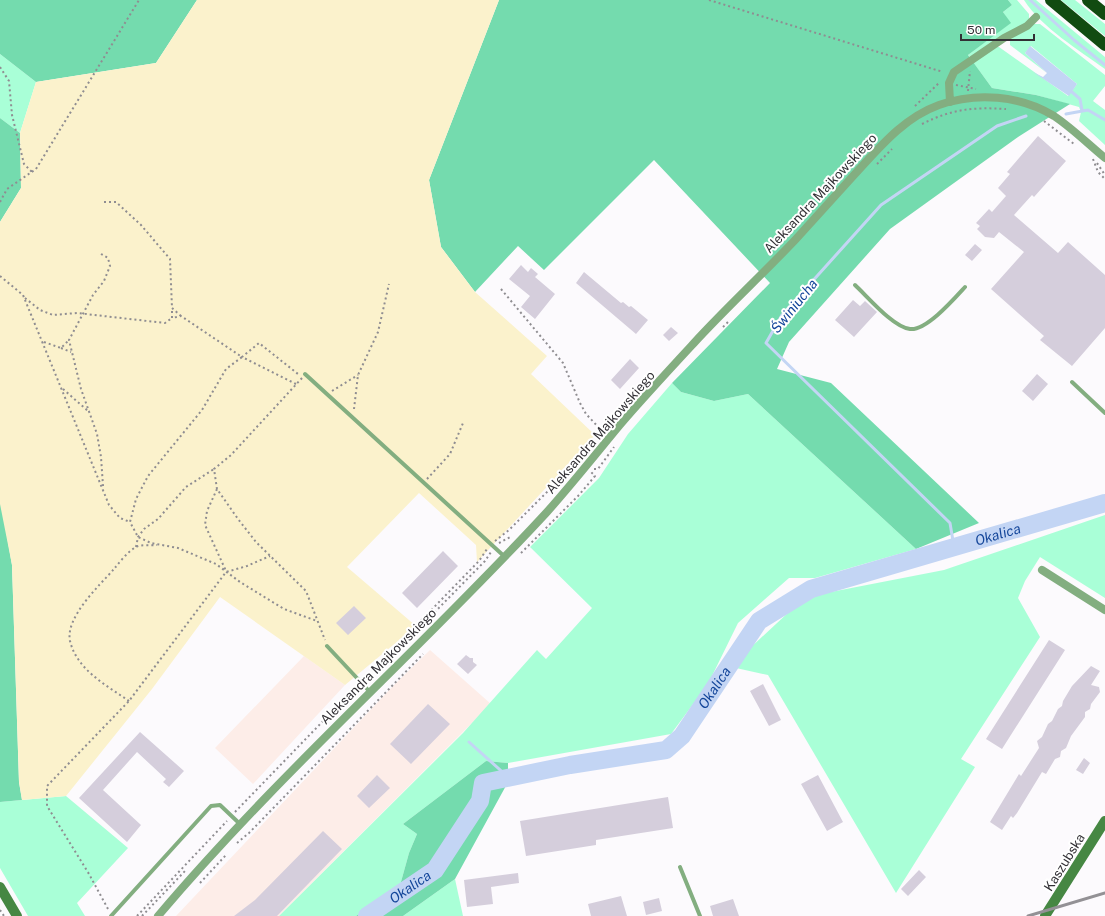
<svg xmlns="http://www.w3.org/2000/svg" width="1105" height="916" viewBox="0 0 1105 916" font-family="'Public Sans',sans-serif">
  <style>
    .commercial { fill: #fdede8 }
    .green { fill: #a9ffd7 }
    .forest { fill: #74dbae }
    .sand { fill: #fbf2cc }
    .water { fill: #c3d5f4 }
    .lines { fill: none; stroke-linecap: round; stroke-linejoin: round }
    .stream { stroke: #c3d5f4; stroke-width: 3 }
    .river { stroke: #c3d5f4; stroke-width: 18 }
    .building { fill: #d5cedc }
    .path { stroke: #8f8d91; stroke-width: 2; stroke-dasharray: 2 3; stroke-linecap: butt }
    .lane { stroke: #83ae80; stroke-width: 4 }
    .street { stroke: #83ae80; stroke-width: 8 }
    .secondary { stroke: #468743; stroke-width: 10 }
    .highway { stroke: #114b11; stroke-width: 12 }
    .rail { stroke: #939195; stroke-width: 3 }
    .labels { text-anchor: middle; stroke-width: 4; stroke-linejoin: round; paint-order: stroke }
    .street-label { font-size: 13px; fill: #323035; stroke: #fff }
    .water-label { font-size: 14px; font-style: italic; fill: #14469a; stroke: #fff }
  </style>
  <rect width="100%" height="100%" fill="#fcfafd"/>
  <path class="commercial" d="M430 650 491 704 279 916H176L393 686Z
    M304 656 345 685 253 784 215 748Z"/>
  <path class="green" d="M1008 0H1017L1029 14V21L970 57 968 55 1010 23 1003 12 1012 5Z
    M1024 0H1036L1105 57V69C1079 50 1042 28 1024 0Z
    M1061 0H1075L1105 24V36Z
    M1034 24H1040L1105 75V86L1093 101 1105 110V145L1079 121 1081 112 1079 107 1036 95 992 88 973 62 997 47H999L1068 96 1077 84 1031 46 1025 53 1047 73 1010 45V39Z
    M0 54 36 82 20 133 0 118Z
    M672 383 681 392 714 401 748 394 916 549 815 578H789L738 623 708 684 671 734 508 763 486 761 403 824 417 834 409 853 399 889 356 916H279L463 733 537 650 546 659 592 608 530 547 599 478 628 434Z
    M1105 515V598L1040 557 1025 581 1018 598 1040 637 961 759 975 767 896 893 768 675 736 668 748 650 805 597 944 570Z
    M66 796 128 848 77 903 85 916H28L0 868V802Z
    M455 879 463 916H403Z"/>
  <path class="forest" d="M0 0H197L156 63 36 82 0 54Z
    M499 0H1008L1012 5 1003 12 1011 23 968 55 992 88 1036 95 1070 104 1018 137 890 229 789 342 777 369 831 383 979 523 916 549 748 394 714 401 681 392 672 383 770 283 654 160 544 270 518 246 475 292 441 247 429 180Z
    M0 118 20 133 21 188 0 222Z
    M0 496 12 565 19 782 22 800 0 802Z
    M486 761 508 763V782L455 879 403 916H356L399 889 409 853 417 834 403 824Z"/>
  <path class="sand" d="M197 0H499L429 180 441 247 475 292 547 356 531 374 595 435 477 562 476 545 419 493 347 567 416 626 345 685 220 597 152 689 66 796 22 800 19 782 12 565 0 504V222L21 188 20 133 36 82 156 63Z"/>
  <path class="water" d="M1030 46 1077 84 1069 96 1033 72 1043 77 1047 73 1025 53Z"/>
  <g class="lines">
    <path class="stream" d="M1030 0 1074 40 1105 65
      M1072 92 1080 99 1082 110
      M1066 114 1088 110 1105 120
      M954 547 950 523 766 343 782 315 881 205 997 126 1026 116
      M469 742 508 777"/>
    <path class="river" id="s1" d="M367 916 435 870 480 801 483 783 570 765 666 750 682 736 759 621 811 589 1105 503"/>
  </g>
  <path class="building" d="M1038 136 1066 161 1034 197 1032 195 1014 215 1058 253 1068 242 1105 275V328L1072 366 1040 340 1044 336 991 289 1024 252 999 232 994 238 985 237 977 229 980 226 976 223 989 209 992 212 1006 196 998 188 1010 174 1007 172Z
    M975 244 982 250 972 261 965 255Z
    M521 265 528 272 531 268 538 274 535 277 555 294 535 319 521 307 530 296 509 279Z
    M584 272 621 303 623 302 629 307 631 306 648 320 636 334 576 283Z
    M853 300 860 306 865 301 877 312 854 337 835 320Z
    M671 327 678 333 669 341 663 335Z
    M630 359 639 368 620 389 611 380Z
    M1037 374 1048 384 1033 401 1022 391Z
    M443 551 458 566 417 608 402 593Z
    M354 606 366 618 348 635 336 623Z
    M1049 640 1065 650 1002 749 986 739Z
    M466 655 470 658H473V662L477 665 468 674 457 664Z
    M1091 666 1100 671 1091 685 1099 687 1100 692 1091 704 1090 709 1085 712V717L1071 736 1066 748 1061 751 1060 757 1055 759 1046 774 1042 772 1017 813 1013 818 1011 816 1002 830 990 822 1019 774 1021 776 1039 748 1037 741 1042 737 1048 724 1052 721 1058 709 1062 706 1063 701 1072 686Z
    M763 684 781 720 769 726 750 691Z
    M428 704 450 724 411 764 390 744Z
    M140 732 184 771 169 787 163 782 166 779 137 752 103 790 141 825 127 842 79 798Z
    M1084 758 1090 763 1083 774 1076 770Z
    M377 775 390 788 369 808 357 796Z
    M818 775 843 822 827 831 801 784Z
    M668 797 673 828 596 840V845L526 856 520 821Z
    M323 831 342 849 277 916H234L255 900Z
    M919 870 926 877 908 896 901 889Z
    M518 873 519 883 491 887 493 904 467 907 464 880Z
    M621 896 627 916H591L588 904Z
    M659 898 662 911 646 915 643 902Z
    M733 899 739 916H713L710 906Z"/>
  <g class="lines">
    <path class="path" d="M709 0 943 72
      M0 67 9 81 12 115 24 164 32 172
      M956 85 976 89
      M968 91 970 71
      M915 106 940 82
      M1044 121 1074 144
      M922 124C952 109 973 107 1006 109
      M1093 159 1098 172 1105 179
      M1097 163 1105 175
      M877 164 892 149
      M0 202 7 189 36 169 139 0
      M104 202H116L141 225 170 259 172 308
      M101 254 108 258 110 266 104 281 93 295 69 340 81 389 97 434 101 457 103 486
      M0 276 23 295 109 505 120 518 130 522
      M501 289 563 363 580 403 586 414 603 432
      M25 298 40 310 53 315 77 313 165 323 172 318
      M181 316 172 308V318L181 316 242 357 226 369 202 410 148 476 136 499 130 522 138 537 151 543 178 548 216 564 240 582 284 609 317 621
      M723 327 730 320
      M44 342 61 348 69 340
      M61 348 71 352
      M302 378 231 455 214 469 217 489 238 519 256 542 306 591 325 640
      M296 384 242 357 259 343 298 374
      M63 389 88 411
      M332 391 358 375
      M354 409 358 375 378 332 389 284
      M594 469H598L614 447
      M427 479 450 454 463 423
      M217 489 207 511 205 525 226 571
      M495 541 509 530 580 459
      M499 543 512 536
      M136 547 138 537 144 529 158 519 186 487 214 469
      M521 553 579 495 595 476 591 472
      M365 678 479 561 487 549
      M368 680 485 561 491 552
      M129 701C106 685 77 670 70 641 65 617 100 585 114 569 120 562 127 552 136 547 141 544 151 546 157 545
      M235 812 356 687
      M237 843 249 833 423 654
      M200 883 226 855
      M108 909 89 874 47 806V786L129 701 226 572 247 566 270 556
      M0 910 4 916
      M137 916 227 821
      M142 916 185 871"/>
    <path class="lane" d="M855 285C868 297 893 327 910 329 926 331 954 299 965 287
      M305 374 505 557
      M1072 382 1105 413
      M327 646 370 692
      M680 867 700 916
      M111 916 211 806 220 805 240 824"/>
    <path class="street" d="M950 102 949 83 954 72 1004 38 1027 26 1036 17
      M1042 570 1105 610
      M158 916C279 773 420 650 547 512 572 484 595 455 619 426 643 398 669 370 694 343 727 307 763 274 796 239 815 218 834 197 854 175 879 148 903 118 939 105 976 92 1020 95 1054 116 1072 128 1088 144 1105 158"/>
    <path class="secondary" d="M0 887 17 916
      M1045 916 1105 821"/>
    <path class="highway" d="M1051 0 1105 45
      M1088 0 1105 14"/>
    <path class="rail" d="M1028 916 1105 893"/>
  </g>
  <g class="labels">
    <g class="street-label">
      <text transform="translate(820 193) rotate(-47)" y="5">Aleksandra Majkowskiego</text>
      <text transform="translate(600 432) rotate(-49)" y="5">Aleksandra Majkowskiego</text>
      <text transform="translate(378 666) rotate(-45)" y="5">Aleksandra Majkowskiego</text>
      <text transform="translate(1064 862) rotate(-58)" y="5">Kaszubska</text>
    </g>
    <g class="water-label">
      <text transform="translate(794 306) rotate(-51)" y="5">Świniucha</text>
      <text dy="5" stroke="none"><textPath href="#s1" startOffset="784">Okalica</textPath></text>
      <text dy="5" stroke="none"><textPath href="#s1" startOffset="448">Okalica</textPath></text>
      <text dy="5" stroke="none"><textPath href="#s1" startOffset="52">Okalica</textPath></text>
    </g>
  </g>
  <path d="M961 34v6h73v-6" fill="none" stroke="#323035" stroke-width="2"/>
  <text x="967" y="34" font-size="12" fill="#323035" stroke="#ffffff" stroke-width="3" paint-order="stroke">50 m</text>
</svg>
